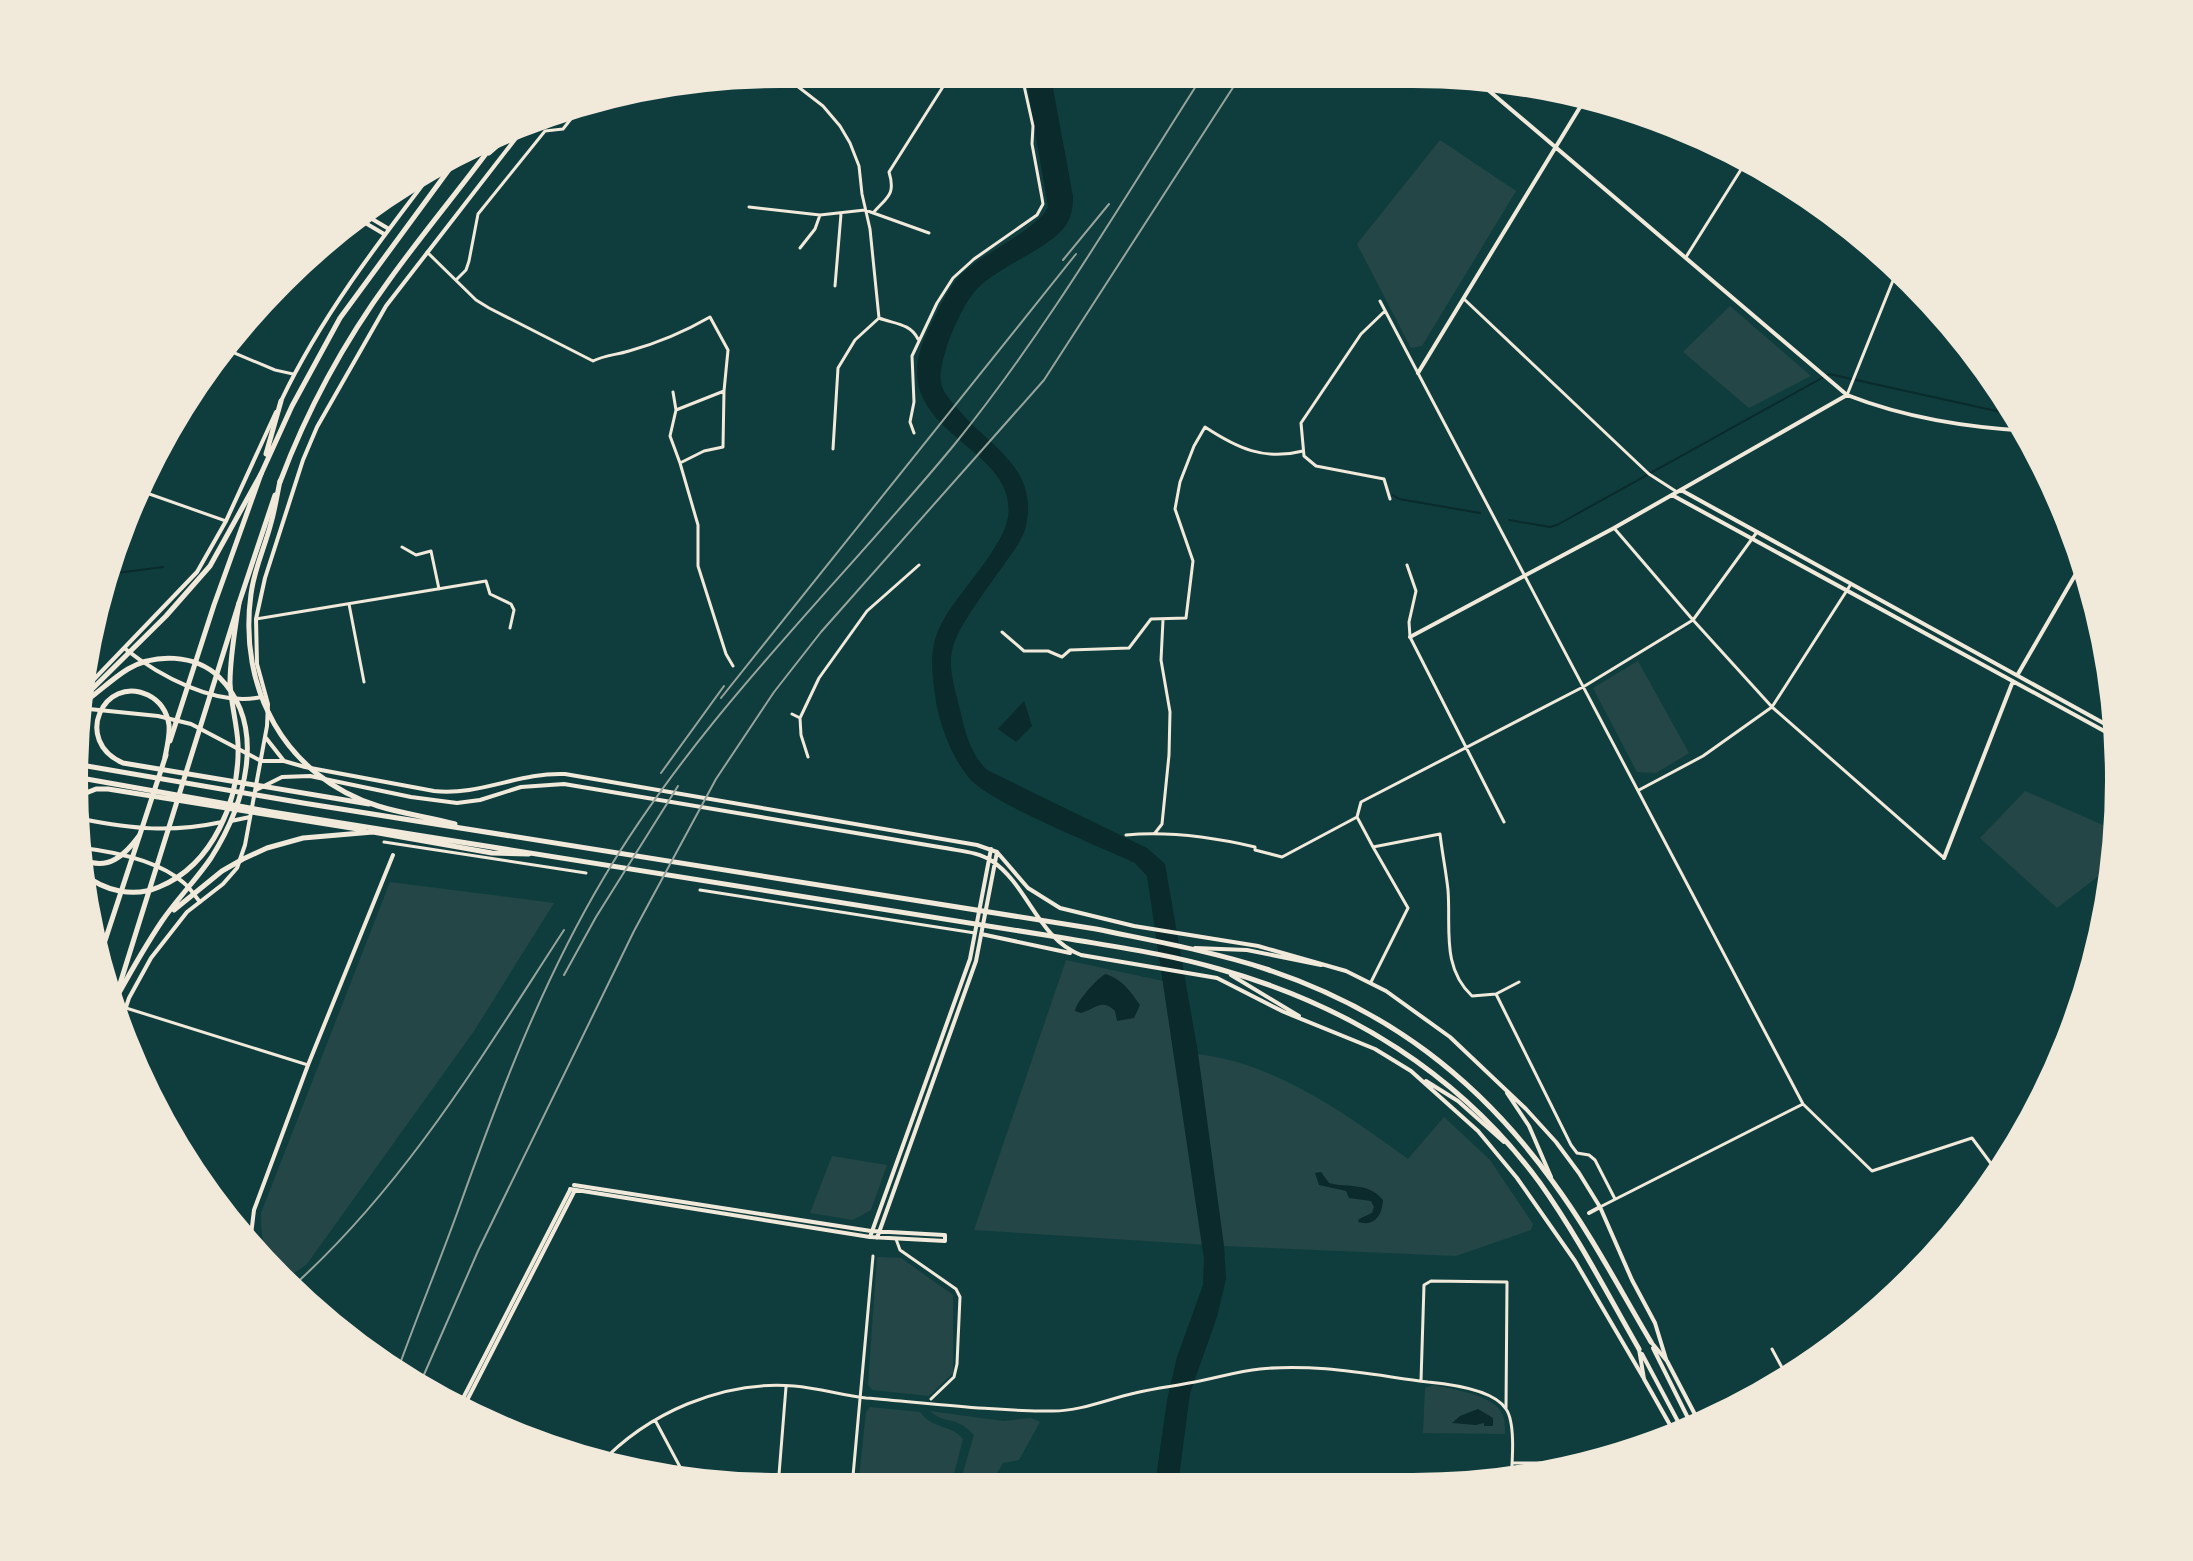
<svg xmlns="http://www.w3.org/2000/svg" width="2193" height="1561" viewBox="0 0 2193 1561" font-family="Manrope,sans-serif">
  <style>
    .green { fill: #244646 }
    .water { fill: #0a2a2b }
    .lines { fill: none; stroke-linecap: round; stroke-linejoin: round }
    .stream { stroke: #0a2a2b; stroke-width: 2 }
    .minor { stroke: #f1e9da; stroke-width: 3 }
    .tertiary { stroke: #f1e9da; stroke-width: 4 }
    .secondary { stroke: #f1e9da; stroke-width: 4 }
    .primary { stroke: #f1e9da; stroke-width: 4 }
    .trunk { stroke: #f1e9da; stroke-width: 5 }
    .motorway { stroke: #f1e9da; stroke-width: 5 }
    .rail { stroke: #97a49c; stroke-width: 2 }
    .rim { fill: none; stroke: #f1e9da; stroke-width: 4 }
  </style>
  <rect width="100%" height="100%" fill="#0f3d3e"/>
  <path class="green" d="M1440 140 1516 191 1422 346 1411 348 1357 244Z
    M1730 306 1811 376 1749 408 1683 352Z
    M1638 661 1689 753 1656 773 1637 772 1593 688Z
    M2025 791 2119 832 2113 865 2057 908 1980 838Z
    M390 882 554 903 474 1031 307 1264 283 1281C264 1263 261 1238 261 1213Z
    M1066 960 1163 981 1174 1053C1260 1052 1341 1110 1408 1159L1444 1117 1490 1160 1533 1224 1531 1230 1456 1256 1224 1246 974 1230Z
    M832 1156 887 1165 871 1210 853 1220 810 1213Z
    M877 1257 901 1258 953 1295V1373L929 1396 872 1390 868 1385Z
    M1433 1385C1452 1389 1495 1395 1503 1415 1505 1420 1505 1429 1505 1434L1423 1433 1425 1388Z
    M870 1407 920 1412C933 1430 951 1424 963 1439L951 1486 858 1487 866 1412Z
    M930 1411 1003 1421 1031 1418 1040 1422 1019 1460 1003 1463 989 1486H959L974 1435C956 1415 945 1425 930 1411Z
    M537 1432 548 1433 592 1455 587 1461 533 1441Z"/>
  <path class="water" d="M1025 72H1050L1073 196C1073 207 1072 216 1066 225 1052 247 1000 266 978 288 966 299 952 331 947 346 944 357 939 371 941 382 942 392 951 400 957 408 988 446 1039 467 1026 526 1023 539 1013 552 1005 563 991 584 956 627 952 651 948 670 956 692 960 710 965 732 971 755 987 770L1147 848 1165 864 1198 1053 1224 1246 1226 1279 1217 1317 1190 1393 1178 1485H1155L1167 1400 1177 1357 1203 1285 1204 1259 1147 876 1135 863C1099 846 990 803 969 778 951 756 938 722 935 694 931 667 929 644 944 619 960 591 1004 546 1008 517 1017 455 922 439 917 376 916 357 923 341 931 324 941 305 950 283 967 269 988 251 1037 229 1048 207Z
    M1024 701 1032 726 1016 742 998 729Z
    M1106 974C1123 980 1130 991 1140 1005L1134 1018 1117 1021 1115 1011C1101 998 1096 1009 1081 1013L1075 1011C1076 1002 1098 977 1106 974Z
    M1321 1172 1329 1183C1348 1188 1369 1182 1383 1200 1382 1215 1375 1227 1358 1222L1359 1219 1372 1213 1374 1207 1371 1201 1349 1198 1346 1191 1319 1185 1315 1173Z
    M1478 1409 1493 1418V1426H1484V1423L1476 1425 1452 1423 1460 1416Z"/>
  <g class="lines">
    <path class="stream" d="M1393 495 1399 499 1480 513
      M1509 520 1550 527 1557 525 1829 374 2019 416
      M109 574 163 567"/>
    <path class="minor" d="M779 72 823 106 840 126 850 143 859 166 862 194 870 229 879 318 855 340 838 368 833 449
      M749 207 820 215 865 210 929 233
      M873 213C887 197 896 195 889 172L946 82 945 72
      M800 248 815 229 820 215
      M427 252 476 300 489 308 593 361C605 355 616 355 629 351 658 343 684 332 710 317L728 350 724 391 723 447 704 451 680 463 698 525V566L726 654 733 666
      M1686 257 1747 160
      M456 280 466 270 469 261 478 214 545 131 563 129 585 101
      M835 286 841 214
      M1464 299 1649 474 1677 492
      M1380 301 1803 1104 1872 1171 1972 1138 1998 1173
      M1385 311 1361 334 1301 423 1304 456 1316 466 1384 479 1390 499
      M879 318C894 324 910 323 918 339
      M225 349 275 370 293 374
      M673 392 676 410 670 436 680 463
      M1847 395 1896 273
      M676 410 724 391
      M914 433 910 422 914 402 912 356 937 303 953 278 974 259 1037 215 1043 204 1042 198 1032 144 1033 126 1021 72
      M138 490 226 521
      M1614 528 1693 620 1772 707 1944 858
      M402 547 416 555 431 551 439 589
      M1407 565 1416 591 1409 622 1410 637 1504 822
      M349 604 364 682
      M256 619 486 581 490 594 511 604 514 610 510 628
      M1002 632 1024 651H1048L1062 657 1070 650 1129 648 1151 619 1186 618 1193 561 1175 509 1180 482 1194 446 1205 427C1237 448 1264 461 1303 451
      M792 714 800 718
      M808 757 801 735 800 718 819 678 867 611 919 565
      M1639 790 1703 756 1772 707 1851 584
      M1357 817 1361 802 1583 687 1693 620 1757 532
      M1155 833 1162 824 1169 755 1170 712 1161 660 1163 620
      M1126 835C1170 831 1212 837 1255 847V850L1282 857 1357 817 1373 847 1440 834C1442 852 1446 871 1448 890 1451 927 1441 967 1472 996L1496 994 1519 982
      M384 842 586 873
      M700 890 975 933
      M1371 982 1408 908 1373 847
      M1496 994 1571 1145 1577 1153 1589 1155 1595 1160 1615 1199
      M126 1008 308 1065
      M1600 1207 1803 1104
      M896 1239 900 1250 956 1289 960 1297 957 1364 954 1377 931 1399
      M1772 1349 1786 1375
      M1421 1381 1424 1285 1431 1281 1507 1282 1506 1408
      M655 1420 687 1480
      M1512 1463H1572
      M599 1465C647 1413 723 1380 794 1386 818 1388 842 1395 866 1398 928 1403 990 1411 1053 1411 1081 1411 1108 1399 1135 1393 1155 1388 1175 1386 1195 1382 1217 1378 1238 1371 1260 1369 1316 1363 1372 1375 1428 1382 1449 1384 1494 1390 1506 1409 1516 1423 1512 1464 1511 1481
      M778 1487 786 1387
      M852 1487 873 1256"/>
    <path class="tertiary" d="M1474 78 1847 395C1906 418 1965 427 2028 431
      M1418 373 1585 99
      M1681 490 2116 730
      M1672 495 2117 738
      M1410 637 1614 528 1847 395
      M2018 674 2085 558
      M266 738 284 761 305 767 434 791C480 796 519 772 565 774L977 845 997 852 1028 888 1060 908 1134 926 1258 946 1346 971 1386 991 1450 1037 1526 1109 1556 1142 1579 1173 1600 1207 1632 1280 1655 1323 1666 1359
      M261 761H284
      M256 790 282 777 310 776 411 797 457 803 480 800 521 787 564 784 945 848C960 851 979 852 992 861 1028 885 1038 939 1081 955L1217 978 1284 1012 1375 1049 1411 1071 1478 1131 1517 1178 1575 1261 1643 1377
      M1944 858 2013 681
      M981 934 1070 953
      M1195 948 1247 950 1321 965
      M1231 975 1299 1016
      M1426 1081 1458 1101 1504 1142
      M1507 1093 1529 1126 1551 1177
      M574 1185 871 1231 944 1235
      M570 1189 870 1237 945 1241V1235
      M1589 1213 1600 1207
      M870 1237 970 959 991 849
      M877 1238 976 961 997 852
      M256 1255 251 1235 254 1210 308 1065 393 855
      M457 1410 570 1190
      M461 1412 575 1190"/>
    <path class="secondary" d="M362 213 389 229
      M357 218 384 234
      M281 401C321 317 378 243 434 170
      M124 648C158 675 215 707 261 697
      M78 696 197 572 226 521 276 412
      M79 708 158 716 191 724 261 761
      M82 819C133 829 171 833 222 822
      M231 821 250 817
      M83 848C116 852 158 860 184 883 190 888 195 896 200 902
      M121 1022 129 998 151 958 187 912 223 884 237 868 245 845 267 726 268 704 257 664 256 619 265 578 303 460 317 427 386 306 523 129"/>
    <path class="primary" d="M1651 1342 1667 1361 1700 1424
      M1653 1348 1692 1426
      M1639 1349 1644 1379 1674 1432
      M1642 1354 1682 1429"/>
    <path class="trunk" d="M489 153 506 138
      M266 454 281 401
      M280 482C307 410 344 342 390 279 423 233 460 189 494 143
      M170 741 214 605 261 474 292 406 340 318 456 160
      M99 959 166 755
      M114 1003 239 603 275 495"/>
    <path class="motorway" d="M280 481C277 495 275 509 271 523 265 547 254 569 251 594 238 688 284 776 378 806 403 814 430 817 455 824
      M78 703 166 616 210 566 261 474
      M79 706C96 695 110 680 128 669 155 653 195 654 219 677 269 727 244 806 211 858 196 880 177 899 162 921 145 946 130 973 115 1000
      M165 757C167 747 170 735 169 725 167 712 160 701 148 695 104 674 72 741 123 763L369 804
      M81 765 303 803 1096 929C1153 941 1211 951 1266 969 1387 1009 1479 1079 1553 1182 1590 1232 1619 1288 1651 1342
      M81 778 272 812 1064 938C1116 947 1168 954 1219 969 1348 1005 1460 1074 1540 1183 1577 1235 1607 1293 1639 1349
      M81 795 96 789H108L364 830
      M84 860C108 871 125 855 139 836
      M84 874C104 891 134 898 159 887 213 865 240 800 238 744 237 724 231 704 230 683 230 657 235 629 239 603
      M174 910 222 871 243 859 267 848 303 838 373 832 492 853 529 854"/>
    <path class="rail" d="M1063 260 1109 204
      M721 698 1076 254
      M661 773 724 686
      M564 975 596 917 678 786
      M291 1288C405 1186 482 1056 564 930
      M397 1372C417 1316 440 1261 460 1205 500 1093 542 982 603 879 698 718 836 588 954 445 1048 329 1124 198 1205 72
      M419 1386 478 1251 634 931 716 779 774 692 821 632 1044 380 1243 72"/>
  </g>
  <path d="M0 0H2193V1561H0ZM780 86H1413A694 694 0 0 1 2107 780V781A694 694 0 0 1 1413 1475H780A694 694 0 0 1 86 781V780A694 694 0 0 1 780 86Z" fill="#f1e9da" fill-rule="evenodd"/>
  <path class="rim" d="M780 86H1413A694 694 0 0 1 2107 780V781A694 694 0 0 1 1413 1475H780A694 694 0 0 1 86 781V780A694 694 0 0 1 780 86Z"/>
</svg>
